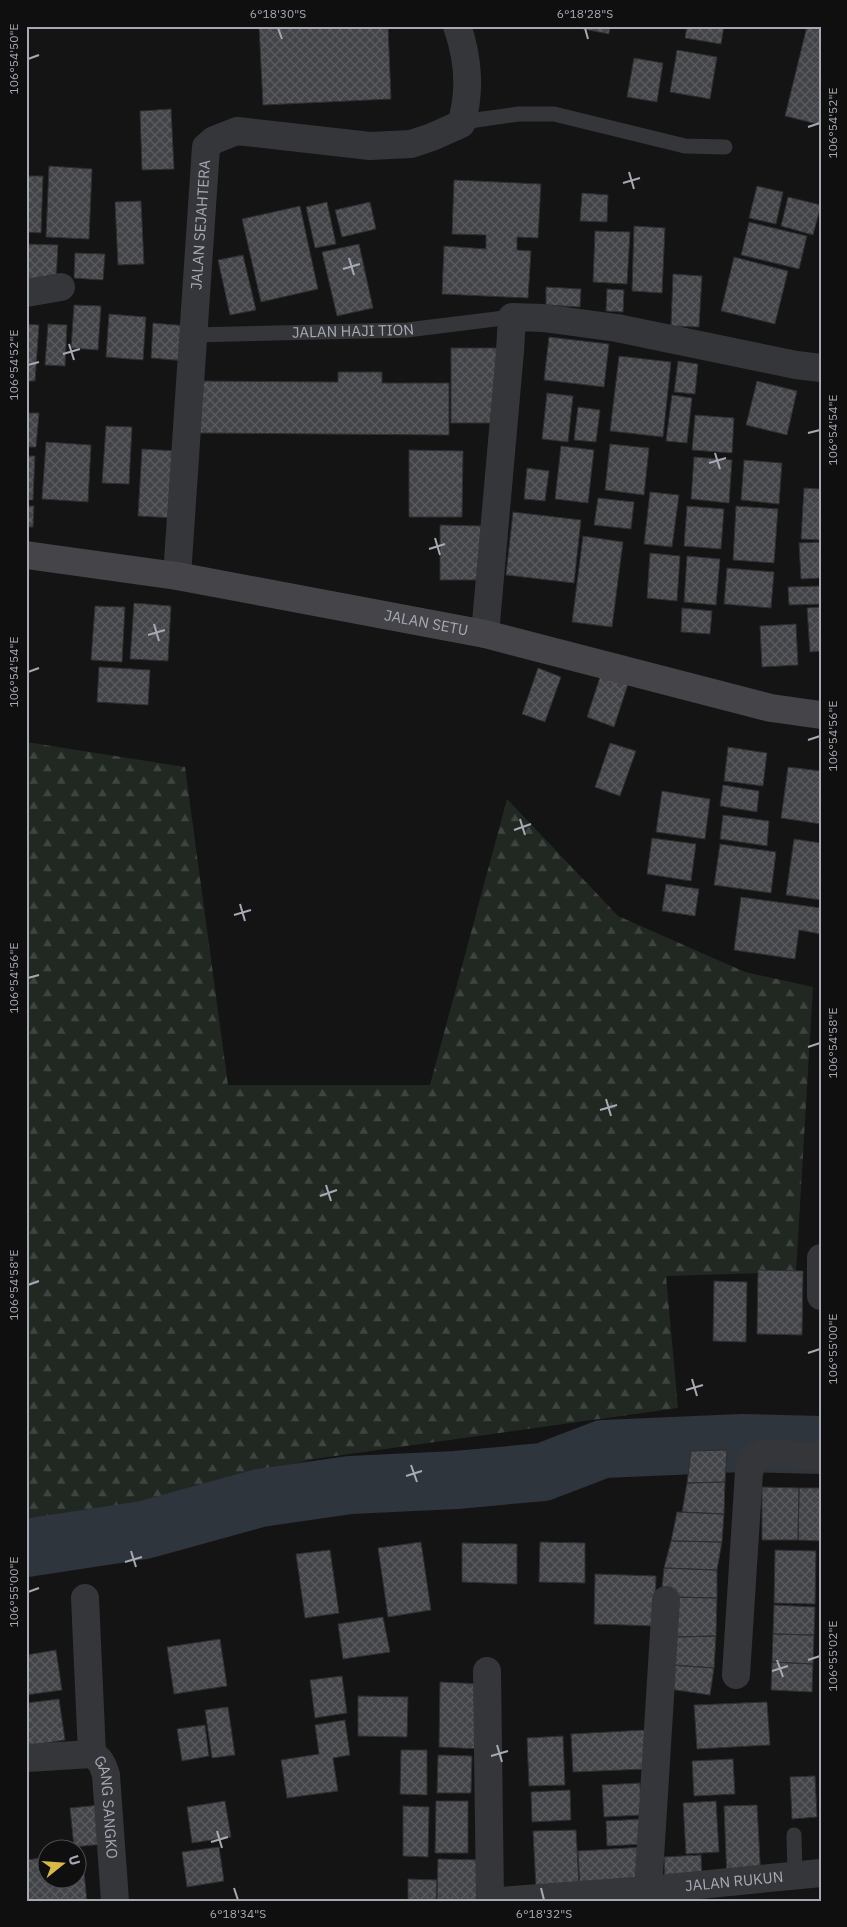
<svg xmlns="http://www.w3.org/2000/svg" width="847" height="1927" viewBox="0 0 847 1927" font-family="'IBM Plex Sans',sans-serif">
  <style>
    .forest { fill: url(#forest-firs) }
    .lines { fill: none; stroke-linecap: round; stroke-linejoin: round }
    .river { stroke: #2f353c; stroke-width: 58 }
    .building { fill: url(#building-cross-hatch); stroke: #2e2e31 }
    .lane { stroke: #35363a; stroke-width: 15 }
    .street { stroke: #35363a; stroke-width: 28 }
    .secondary { stroke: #444449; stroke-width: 28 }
    .ticks { fill: none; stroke: #a7aab4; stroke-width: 2 }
    .labels { text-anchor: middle; stroke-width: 4; stroke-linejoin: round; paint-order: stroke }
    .street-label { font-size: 15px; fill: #a7aab4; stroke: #0f0f10 }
    .neatline { fill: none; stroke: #a7aab4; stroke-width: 2 }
    .ticks-label { font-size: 12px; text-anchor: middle; fill: #a7aab4 }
  </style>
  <defs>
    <pattern id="forest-firs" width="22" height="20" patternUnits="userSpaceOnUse" patternTransform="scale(1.25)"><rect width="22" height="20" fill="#212822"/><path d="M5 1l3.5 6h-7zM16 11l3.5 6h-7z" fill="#3e4440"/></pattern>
    <pattern id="building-cross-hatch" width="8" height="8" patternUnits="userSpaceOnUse" patternTransform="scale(1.25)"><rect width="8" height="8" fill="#434448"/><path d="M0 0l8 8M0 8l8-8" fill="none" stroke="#5b5c60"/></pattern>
  </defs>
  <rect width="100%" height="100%" fill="#141415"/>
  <path class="forest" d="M26 742 185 767 228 1085H430L507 799 618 916 745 972 813 987 796 1272 666 1276 678 1408 314 1459 26 1529Z"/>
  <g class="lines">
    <path class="river" d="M26 1548 144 1530 260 1498 350 1485 456 1480 543 1472 603 1449 742 1443 821 1445"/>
  </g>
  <path class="building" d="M259 26H388L391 99 263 105Z
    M568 26H610L609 34Z
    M687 26H724L721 44 685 38Z
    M807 26 821 28V125L785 116Z
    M677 50 717 57 710 99 670 92Z
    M634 58 663 63 657 102 627 97Z
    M171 109 174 169 142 170 140 111Z
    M49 166 92 169 89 239 46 237Z
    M26 176H43L41 233 26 232Z
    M454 180 541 184 538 238 517 237V250L531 251 528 298 442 294 444 246 486 249V235L452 234Z
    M757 186 783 192 776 224 749 218Z
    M582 193 608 195 607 222 580 221Z
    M788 197 821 205 813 235 781 226Z
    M141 201 144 264 118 265 115 202Z
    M327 202 336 244 315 248 306 207Z
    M370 202 376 229 342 237 335 210Z
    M300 206 318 289 261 302 242 219Z
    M749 222 807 236 799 269 741 255Z
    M634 226 665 228 662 293 632 291Z
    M595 231 630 232 627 284 593 282Z
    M27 244 58 245 56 282 26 281Z
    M359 244 373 308 337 316 322 252Z
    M75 253 105 254 103 280 74 278Z
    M243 255 256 310 230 315 218 260Z
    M734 257 788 271 775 324 721 311Z
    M673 274 702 276 699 327 671 326Z
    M546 287 581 289 580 307 546 305Z
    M607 289 624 290 623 312 606 311Z
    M74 305 101 306 98 350 71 348Z
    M109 314 146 317 143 360 106 357Z
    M153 323 188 326 186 361 151 358Z
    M26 324 39 325 35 381H26Z
    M48 324 67 325 65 366 45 365Z
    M549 337 609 344 604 387 544 380Z
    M451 348H503V423H451Z
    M619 356 671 362 663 437 610 431Z
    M678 361 698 364 695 394 674 392Z
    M338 372H382V383H449V435L199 433 200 381 338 382Z
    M757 381 797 391 787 435 746 425Z
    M547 393 573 396 568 442 542 439Z
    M672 395 692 398 687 443 666 441Z
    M578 407 600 410 596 442 574 440Z
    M26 413H39L36 447H26Z
    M695 415 734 418 732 453 692 450Z
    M106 426 132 427 129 484 102 483Z
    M46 442 91 445 88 502 42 499Z
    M610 444 649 448 644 495 605 490Z
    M561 446 594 450 588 503 555 499Z
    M142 449 177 451 174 518 138 516Z
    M409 450 463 451 462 517H409Z
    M26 456H35L33 500H26Z
    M694 457 732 460 729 503 691 499Z
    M744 460 782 463 779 504 741 500Z
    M527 468 549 471 545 501 524 499Z
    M804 488 821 489V540L801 539Z
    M650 492 679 495 672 547 644 544Z
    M598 498 634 502 631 529 594 525Z
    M26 506H34L33 527H26Z
    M687 506 724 509 721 549 684 546Z
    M736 506 778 509 774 563 733 560Z
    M513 512 581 520 574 583 506 575Z
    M440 525 483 526V580H440Z
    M583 536 623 542 612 627 572 622Z
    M821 542V578L801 579 799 543Z
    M650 553 680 556 677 601 647 598Z
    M687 556 720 559 716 605 684 602Z
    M727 568 774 572 771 608 724 604Z
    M821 586V604L789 605 788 587Z
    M134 603 171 606 168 661 130 659Z
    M95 606 125 607 122 662 91 660Z
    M821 607V651L810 652 807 608Z
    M682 608 712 611 710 634 681 632Z
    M796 624 798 665 762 667 760 626Z
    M99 667 150 670 148 705 97 702Z
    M538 668 561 677 545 722 522 714Z
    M601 674 628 684 614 727 587 717Z
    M610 743 636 751 620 796 595 787Z
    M728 747 767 753 763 786 724 781Z
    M788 767 821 771V824L781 818Z
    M723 785 759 791 757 812 720 806Z
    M662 791 710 799 705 839 656 832Z
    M723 815 769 821 767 846 720 839Z
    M652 838 696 844 691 881 647 874Z
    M794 839 821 843V900L786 895Z
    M720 844 776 852 771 893 714 885Z
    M666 884 699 889 695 916 662 911Z
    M741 897 821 908V934L799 930 795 959 734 950Z
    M758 1270 803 1271 802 1335 757 1334Z
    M714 1281 747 1282 746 1342 713 1341Z
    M727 1450 725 1482 687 1483 691 1451Z
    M725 1482 724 1514 682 1512 687 1483Z
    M762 1487 799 1488 798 1540H762Z
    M799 1488H821V1541L798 1540Z
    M677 1512 724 1514 722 1542 671 1541Z
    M671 1541 722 1542 717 1570 664 1568Z
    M421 1542 431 1610 388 1617 378 1548Z
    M540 1542 585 1543V1583L539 1582Z
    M462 1543 517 1544V1584L462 1582Z
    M330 1550 339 1613 305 1618 296 1554Z
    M775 1550 816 1551 815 1604 774 1603Z
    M664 1568 717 1570V1598L661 1597Z
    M595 1574 656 1576 655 1626 594 1624Z
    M678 1597 717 1598 716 1636 675 1637Z
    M774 1605 815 1607 814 1635 773 1634Z
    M383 1617 390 1652 343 1659 338 1624Z
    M773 1634 814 1635 813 1664 772 1662Z
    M716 1636 714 1668 672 1665 675 1637Z
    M220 1639 227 1686 174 1694 167 1647Z
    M56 1650 62 1690 26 1695V1655Z
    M772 1662 813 1664 812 1692 771 1690Z
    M672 1665 714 1668 710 1695 669 1689Z
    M342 1676 347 1713 315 1718 310 1680Z
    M440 1682 484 1684 482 1749 439 1747Z
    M358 1696 408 1697 407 1737 358 1736Z
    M59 1699 65 1740 26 1746V1703Z
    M767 1702 770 1745 697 1749 694 1705Z
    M228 1707 235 1755 212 1758 205 1710Z
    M345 1720 350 1755 333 1758 338 1791 287 1798 281 1760 319 1754 315 1725Z
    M205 1725 209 1756 182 1761 177 1729Z
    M645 1730 647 1769 573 1772 571 1734Z
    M563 1736 565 1785 529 1786 527 1738Z
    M401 1750H427V1795L400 1794Z
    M438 1755 472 1756 471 1793H437Z
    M733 1759 735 1794 694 1796 692 1761Z
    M815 1776 817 1817 792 1819 790 1777Z
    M640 1783 641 1815 604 1817 602 1785Z
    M570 1790 571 1820 532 1822 531 1792Z
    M225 1801 231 1837 192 1843 187 1807Z
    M436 1801H468V1853H435Z
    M716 1801 719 1852 686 1854 683 1803Z
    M100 1805 104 1844 74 1847 70 1808Z
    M757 1805 761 1879 727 1880 724 1806Z
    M403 1806 429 1807 428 1857 403 1856Z
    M642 1819 643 1844 607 1846 606 1821Z
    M576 1830 579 1886 536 1888 533 1831Z
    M219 1847 224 1881 187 1887 182 1852Z
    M645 1847 647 1886 580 1889 578 1851Z
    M82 1853 87 1901H26V1860L48 1857V1880H78V1854Z
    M701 1855 702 1881 665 1883 664 1857Z
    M438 1859 485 1860 484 1901H437Z
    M408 1879 437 1880 436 1901H408Z"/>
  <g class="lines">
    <g class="lane">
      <path d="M461 124 476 120 519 114H554L685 146 725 147"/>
      <path id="s1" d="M193 335 407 330 512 317"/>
      <path d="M794 1835 795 1876"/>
    </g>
    <g class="street">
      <path d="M26 293 61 287"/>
      <path id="s2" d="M177 576 206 147 214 140 237 131 370 146 411 144 432 137 461 124C471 92 468 57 457 26"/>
      <path d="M485 634 510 351 512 317 543 318 617 328 796 365 821 368"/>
      <path d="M821 1258V1296"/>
      <path d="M85 1598 92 1754"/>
      <path d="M487 1671 490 1901"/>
      <path d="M736 1675 749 1472 755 1458 764 1453 821 1457"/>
      <path id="s3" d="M26 1758 92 1754C101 1760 103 1765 106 1775L115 1901"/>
      <path d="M648 1890 666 1600"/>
      <path id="s4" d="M499 1901 648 1890 821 1873"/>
    </g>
    <path class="secondary" id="s5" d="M26 555 177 576 485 634 771 708 821 715"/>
  </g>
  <path class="ticks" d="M278 28 282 39M585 28 588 39M28 59 39 55M808 127 820 123M629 172 634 189M623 183 640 178M349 258 354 275M343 269 360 264M69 344 74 360M63 354 80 349M28 365 39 362M808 433 820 430M715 453 720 469M709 463 726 458M435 538 440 555M429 549 445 544M154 624 159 641M148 635 165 630M28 672 39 668M808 740 820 736M520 819 525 835M514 830 531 824M240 904 245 921M234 915 251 910M28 978 39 975M808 1047 820 1043M606 1099 611 1116M600 1110 617 1105M326 1185 331 1201M320 1196 337 1190M28 1285 39 1281M808 1353 820 1349M692 1379 697 1396M686 1390 703 1385M411 1465 417 1482M406 1476 422 1471M131 1551 136 1567M125 1562 142 1557M28 1592 39 1588M777 1660 783 1677M808 1660 820 1656M772 1671 788 1666M497 1745 502 1762M491 1756 508 1751M217 1831 222 1848M211 1842 228 1837M234 1888 238 1900M541 1888 544 1900"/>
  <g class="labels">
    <g class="street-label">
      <text dy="5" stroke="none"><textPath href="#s2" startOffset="352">JALAN SEJAHTERA</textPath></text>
      <text dy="5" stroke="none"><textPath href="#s1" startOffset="160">JALAN HAJI TION</textPath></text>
      <text dy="5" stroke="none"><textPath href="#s5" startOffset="406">JALAN SETU</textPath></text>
      <text dy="5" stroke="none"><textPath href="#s3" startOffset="124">GANG SANGKO</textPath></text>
      <text dy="5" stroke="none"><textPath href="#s4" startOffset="236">JALAN RUKUN</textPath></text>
    </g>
  </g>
  <rect width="847" height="1927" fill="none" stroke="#0f0f10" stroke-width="55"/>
  <g transform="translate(62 1864) rotate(73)"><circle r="24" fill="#0f0f10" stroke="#4c4d52"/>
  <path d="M0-4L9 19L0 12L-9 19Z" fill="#dbb946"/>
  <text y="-8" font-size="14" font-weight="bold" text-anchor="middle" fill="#a7aab4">U</text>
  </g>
  <rect x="28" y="28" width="792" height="1872" class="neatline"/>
  <g class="ticks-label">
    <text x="278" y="18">6°18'30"S</text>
    <text x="585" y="18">6°18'28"S</text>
    <text transform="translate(14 59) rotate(-90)" y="4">106°54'50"E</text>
    <text transform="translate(833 123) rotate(-90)" y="4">106°54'52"E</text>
    <text transform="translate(14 365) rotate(-90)" y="4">106°54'52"E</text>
    <text transform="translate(833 430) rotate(-90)" y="4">106°54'54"E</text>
    <text transform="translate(14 672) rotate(-90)" y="4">106°54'54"E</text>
    <text transform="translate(833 736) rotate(-90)" y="4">106°54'56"E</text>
    <text transform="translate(14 978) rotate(-90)" y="4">106°54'56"E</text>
    <text transform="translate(833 1043) rotate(-90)" y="4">106°54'58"E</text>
    <text transform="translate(14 1285) rotate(-90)" y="4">106°54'58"E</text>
    <text transform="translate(833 1349) rotate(-90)" y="4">106°55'00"E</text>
    <text transform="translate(14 1592) rotate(-90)" y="4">106°55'00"E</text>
    <text transform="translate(833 1656) rotate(-90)" y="4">106°55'02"E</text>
    <text x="238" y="1918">6°18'34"S</text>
    <text x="544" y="1918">6°18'32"S</text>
  </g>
</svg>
